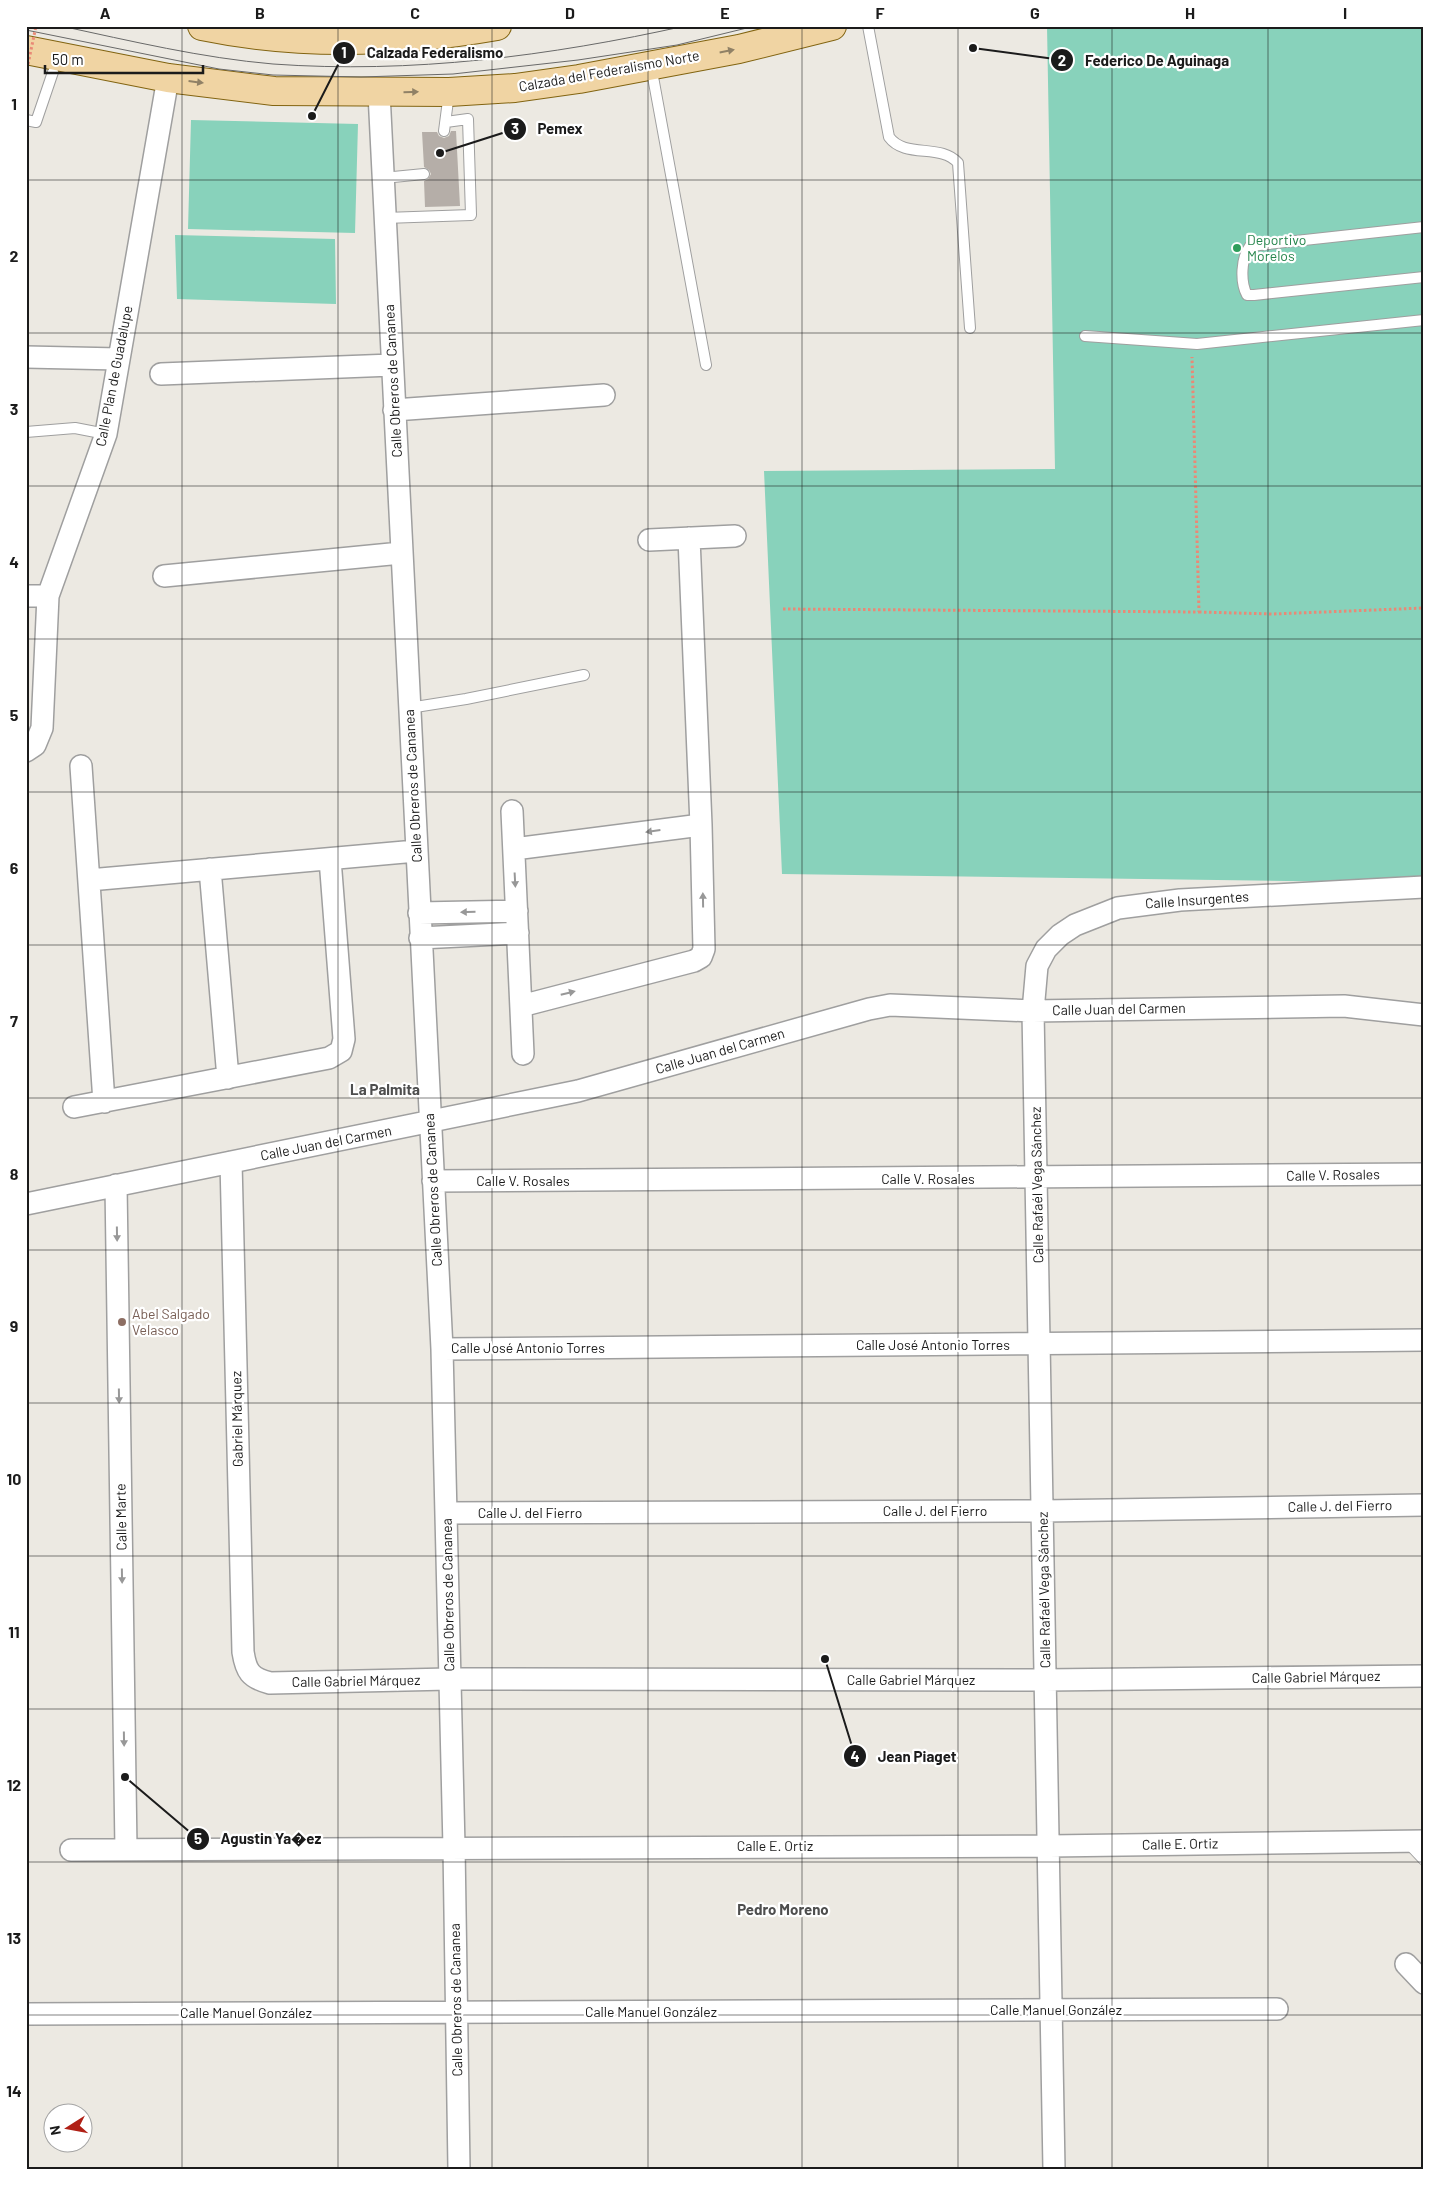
<svg xmlns="http://www.w3.org/2000/svg" width="1450" height="2195" viewBox="0 0 1450 2195" font-family="Barlow,sans-serif">
  <style>
    .pitch { fill: #88d2bb }
    .building { fill: #b5aea8 }
    .lines { fill: none; stroke-linecap: round; stroke-linejoin: round }
    .service-casing { stroke: #9f9f9f; stroke-width: 12 }
    .minor-casing { stroke: #9f9f9f; stroke-width: 24 }
    .primary-casing { stroke: #826411; stroke-width: 30 }
    .path { stroke: #e98976; stroke-width: 3; stroke-dasharray: 2.5 2.5; stroke-linecap: butt }
    .service { stroke: #fff; stroke-width: 10 }
    .minor { stroke: #fff; stroke-width: 21 }
    .primary { stroke: #f0d4a3; stroke-width: 28 }
    .tram { stroke: #696969; stroke-width: 1 }
    .path-bridge { stroke: #e98976; stroke-width: 3; stroke-dasharray: 2.5 2.5; stroke-linecap: butt }
    .oneway { fill: #908166 }
    .oneway2 { fill: #989898 }
    .grid { fill: none; stroke: #1b1b1b; stroke-width: 1; stroke-opacity: 0.55 }
    .leisure-dot { fill: #2e9e5b; stroke: #fff; stroke-width: 2 }
    .education-dot { fill: #8d6e63; stroke: #fff; stroke-width: 2 }
    .labels { text-anchor: middle; stroke-width: 4.5; stroke-linejoin: round; paint-order: stroke }
    .street-label { font-size: 14px; fill: #1b1b1b; stroke: #fff }
    .leisure-label { font-size: 14px; fill: #27864d; stroke: #fff; text-anchor: start }
    .education-label { font-size: 14px; fill: #785e54; stroke: #fff; text-anchor: start }
    .neighbourhood-label { font-size: 15px; font-weight: bold; fill: #4e4e4e; stroke: #fff }
    .leader { fill: none; stroke: #1b1b1b; stroke-width: 2 }
    .callout-dot { fill: #1b1b1b; stroke: #fff; stroke-width: 2 }
    .mark-label { font-size: 15px; text-anchor: middle; font-weight: bold; fill: #fff }
    .callout-label { font-size: 15px; text-anchor: middle; font-weight: bold; fill: #1b1b1b; stroke: #fff; stroke-width: 4.5; stroke-linejoin: round; paint-order: stroke }
    .neatline { fill: none; stroke: #1b1b1b; stroke-width: 2 }
    .grid-label { font-size: 16px; text-anchor: middle; font-weight: bold; fill: #1b1b1b }
  </style>
  <rect width="100%" height="100%" fill="#ece9e2"/>
  <path class="pitch" d="M1047 26H1424V878L1356 882 782 874 764 471 1055 469Z
    M191 120 358 124 355 233 188 229Z
    M175 235 335 239 336 304 177 299Z"/>
  <path class="building" d="M451 131H456L460 206 425 207 424 181 428 179 431 174 429 170 424 167 422 132H437L439 136 444 138 449 136Z"/>
  <g class="lines">
    <g class="service-casing">
      <path id="service" d="M868 26 889 137C905 159 941 143 958 163L970 328
        M651 66 706 365
        M26 120 36 122 53 72
        M444 131 449 93
        M383 178 424 174
        M385 218 471 215 468 119 446 122
        M1424 227 1250 246C1241 258 1240 282 1247 295H1254L1424 277
        M1085 336 1197 344 1424 320
        M26 432 75 428 106 434
        M409 708 466 699 584 675
        M1407 1842 1424 1860"/>
    </g>
    <g class="minor-casing">
      <path id="minor" d="M379 93 442 1349 454 1847 459 2169
        M26 357 119 359
        M161 374 392 365
        M394 410 604 395
        M649 540 735 536
        M164 576 401 553
        M26 596H48
        M26 751 35 745 42 728 48 596 106 434 168 78
        M81 766 104 1102
        M512 811 523 1054
        M514 849 701 825
        M210 869 228 1078
        M89 880 416 851
        M419 913 517 911
        M420 938 518 933
        M521 1006 694 961 701 957 704 949 701 825 689 538
        M74 1107 329 1058 341 1051 344 1039 330 859
        M231 1162 243 1652C246 1671 250 1678 270 1683L449 1679 1045 1680 1424 1676
        M433 1181 1424 1174
        M116 1185 126 1849
        M26 1204 578 1091 869 1009 890 1005 1033 1011 1344 1006 1424 1015
        M442 1349 1424 1340
        M446 1513 1043 1511 1424 1505
        M71 1850 1049 1846 1424 1841
        M1406 1964 1424 1983
        M26 2014 1277 2009
        M1054 2169 1033 1011 1037 966 1046 949 1060 935 1075 925 1118 908 1180 900 1424 887"/>
    </g>
    <g class="primary-casing">
      <path id="primary" d="M202 26C299 46 400 43 497 26
        M26 50 168 78 274 91 449 92 515 88 579 79 739 49 832 26"/>
    </g>
    <path class="path" d="M783 609 1199 612 1192 357
      M1199 612 1273 614 1424 608"/>
    <use href="#service" class="service"/>
    <use href="#minor" class="minor"/>
    <use href="#primary" class="primary"/>
    <path class="tram" d="M61 26C131 41 202 58 273 64 411 74 550 56 685 26
      M26 30 219 69 273 75 361 77 453 74 578 60 677 45 755 26"/>
    <path class="path-bridge" d="M26 74 36 26"/>
  </g>
  <defs><path id="oneway-solid" d="M-6-.8H1V-3.2L6.5 0L1 3.2V.8H-6Z" transform="scale(1.25)"/></defs>
  <g class="oneway">
    <use href="#oneway-solid" transform="translate(727 51) rotate(-11)"/>
    <use href="#oneway-solid" transform="translate(196 82) rotate(7)"/>
    <use href="#oneway-solid" transform="translate(411 92) rotate(-1)"/>
  </g>
  <g class="oneway2">
    <use href="#oneway-solid" transform="translate(653 831) rotate(172)"/>
    <use href="#oneway-solid" transform="translate(515 880) rotate(87)"/>
    <use href="#oneway-solid" transform="translate(703 900) rotate(-91)"/>
    <use href="#oneway-solid" transform="translate(468 912) rotate(179)"/>
    <use href="#oneway-solid" transform="translate(568 993) rotate(-14)"/>
    <use href="#oneway-solid" transform="translate(117 1234) rotate(89)"/>
    <use href="#oneway-solid" transform="translate(119 1396) rotate(89)"/>
    <use href="#oneway-solid" transform="translate(122 1576) rotate(89)"/>
    <use href="#oneway-solid" transform="translate(124 1739) rotate(89)"/>
  </g>
  <path class="grid" d="M182 26V2169M338 26V2169M492 26V2169M648 26V2169M802 26V2169M958 26V2169M1112 26V2169M1268 26V2169M26 180H1424M26 333H1424M26 486H1424M26 639H1424M26 792H1424M26 945H1424M26 1098H1424M26 1250H1424M26 1403H1424M26 1556H1424M26 1709H1424M26 1862H1424M26 2015H1424"/>
  <circle class="leisure-dot" cx="1237" cy="248" r="5"/>
  <circle class="education-dot" cx="122" cy="1322" r="5"/>
  <g class="labels">
    <g class="street-label">
      <text transform="translate(609 71) rotate(-10)" y="5">Calzada del Federalismo Norte</text>
      <text transform="translate(114 376) rotate(-79)" y="5">Calle Plan de Guadalupe</text>
      <text transform="translate(393 381) rotate(-93)" y="5">Calle Obreros de Cananea</text>
      <text transform="translate(413 786) rotate(-93)" y="5">Calle Obreros de Cananea</text>
      <text transform="translate(1197 900) rotate(-4)" y="5">Calle Insurgentes</text>
      <text transform="translate(1119 1009) rotate(-1)" y="5">Calle Juan del Carmen</text>
      <text transform="translate(720 1051) rotate(-16)" y="5">Calle Juan del Carmen</text>
      <text transform="translate(326 1143) rotate(-11)" y="5">Calle Juan del Carmen</text>
      <text transform="translate(1333 1175) rotate(-1)" y="5">Calle V. Rosales</text>
      <text x="928" y="1184">Calle V. Rosales</text>
      <text x="523" y="1186">Calle V. Rosales</text>
      <text transform="translate(1037 1185) rotate(-91)" y="5">Calle Rafaél Vega Sánchez</text>
      <text transform="translate(433 1190) rotate(-93)" y="5">Calle Obreros de Cananea</text>
      <text x="933" y="1350">Calle José Antonio Torres</text>
      <text x="528" y="1353">Calle José Antonio Torres</text>
      <text transform="translate(237 1419) rotate(-91)" y="5">Gabriel Márquez</text>
      <text transform="translate(1340 1506) rotate(-1)" y="5">Calle J. del Fierro</text>
      <text x="935" y="1516">Calle J. del Fierro</text>
      <text x="530" y="1518">Calle J. del Fierro</text>
      <text transform="translate(121 1517) rotate(-91)" y="5">Calle Marte</text>
      <text transform="translate(1044 1590) rotate(-91)" y="5">Calle Rafaél Vega Sánchez</text>
      <text transform="translate(448 1595) rotate(-91)" y="5">Calle Obreros de Cananea</text>
      <text transform="translate(1316 1677) rotate(-1)" y="5">Calle Gabriel Márquez</text>
      <text x="911" y="1685">Calle Gabriel Márquez</text>
      <text transform="translate(356 1681) rotate(-1)" y="5">Calle Gabriel Márquez</text>
      <text transform="translate(1180 1844) rotate(-1)" y="5">Calle E. Ortiz</text>
      <text x="775" y="1851">Calle E. Ortiz</text>
      <text transform="translate(456 2000) rotate(-91)" y="5">Calle Obreros de Cananea</text>
      <text x="1056" y="2015">Calle Manuel González</text>
      <text x="651" y="2017">Calle Manuel González</text>
      <text x="246" y="2018">Calle Manuel González</text>
    </g>
    <g class="leisure-label">
      <text x="1247" y="245">Deportivo<tspan x="1247" dy="16">Morelos</tspan></text>
    </g>
    <g class="education-label">
      <text x="132" y="1319">Abel Salgado<tspan x="132" dy="16">Velasco</tspan></text>
    </g>
    <g class="neighbourhood-label">
      <text x="385" y="1095">La Palmita</text>
      <text x="783" y="1915">Pedro Moreno</text>
    </g>
  </g>
  <path class="leader" d="M312 116L344 53M973 48L1062 60M440 153L515 129M825 1659L855 1756M125 1777L198 1839"/>
  <g class="callout-dot">
    <circle cx="312" cy="116" r="5"/>
    <circle cx="973" cy="48" r="5"/>
    <circle cx="440" cy="153" r="5"/>
    <circle cx="825" cy="1659" r="5"/>
    <circle cx="125" cy="1777" r="5"/>
    <circle cx="344" cy="53" r="12"/>
    <circle cx="1062" cy="60" r="12"/>
    <circle cx="515" cy="129" r="12"/>
    <circle cx="855" cy="1756" r="12"/>
    <circle cx="198" cy="1839" r="12"/>
  </g>
  <g class="mark-label">
    <text x="344" y="58">1</text>
    <text x="1062" y="66">2</text>
    <text x="515" y="134">3</text>
    <text x="855" y="1762">4</text>
    <text x="198" y="1844">5</text>
  </g>
  <g class="callout-label">
    <text x="435" y="58">Calzada Federalismo</text>
    <text x="1157" y="66">Federico De Aguinaga</text>
    <text x="560" y="134">Pemex</text>
    <text x="917" y="1762">Jean Piaget</text>
    <text x="271" y="1844">Agustin Ya�ez</text>
  </g>
  <rect width="1450" height="2195" fill="none" stroke="#ffffff" stroke-width="55"/>
  <g transform="translate(68 2128) rotate(259)"><circle r="24" fill="#ffffff" stroke="#a4a4a4"/>
  <path d="M0-4L9 19L0 12L-9 19Z" fill="#b02016"/>
  <text y="-8" font-size="14" font-weight="bold" text-anchor="middle" fill="#1b1b1b">N</text>
  </g>
  <path d="M45 65v8h158v-8" fill="none" stroke="#1b1b1b" stroke-width="2.5"/>
  <text x="52" y="65" font-size="15" fill="#1b1b1b" stroke="#ffffff" stroke-width="4" paint-order="stroke">50 m</text>
  <rect x="28" y="28" width="1394" height="2140" class="neatline"/>
  <g class="grid-label">
    <text x="105" y="19">A</text>
    <text x="260" y="19">B</text>
    <text x="415" y="19">C</text>
    <text x="570" y="19">D</text>
    <text x="725" y="19">E</text>
    <text x="880" y="19">F</text>
    <text x="1035" y="19">G</text>
    <text x="1190" y="19">H</text>
    <text x="1345" y="19">I</text>
    <text x="14" y="110">1</text>
    <text x="14" y="262">2</text>
    <text x="14" y="415">3</text>
    <text x="14" y="568">4</text>
    <text x="14" y="721">5</text>
    <text x="14" y="874">6</text>
    <text x="14" y="1027">7</text>
    <text x="14" y="1180">8</text>
    <text x="14" y="1332">9</text>
    <text x="14" y="1485">10</text>
    <text x="14" y="1638">11</text>
    <text x="14" y="1791">12</text>
    <text x="14" y="1944">13</text>
    <text x="14" y="2097">14</text>
  </g>
</svg>
